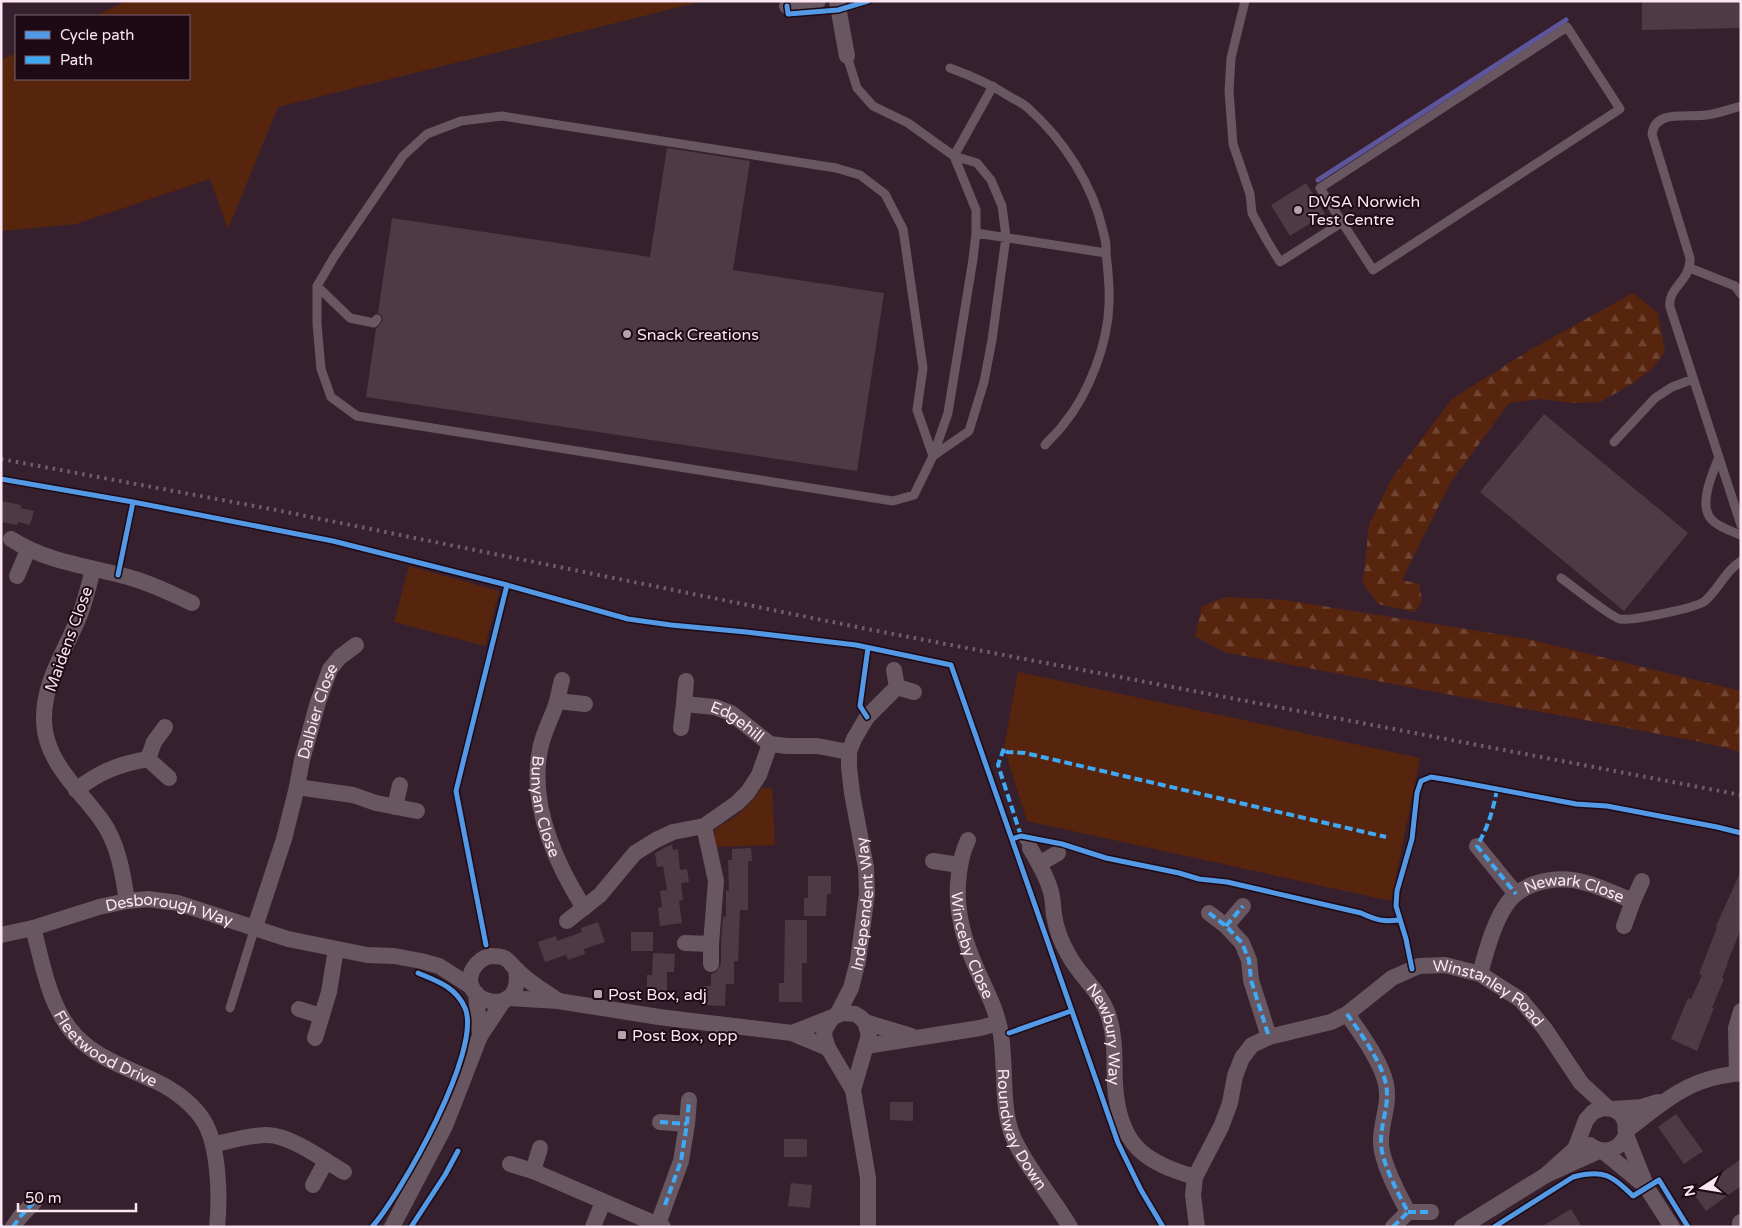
<svg xmlns="http://www.w3.org/2000/svg" width="1742" height="1228" viewBox="0 0 1742 1228" font-family="'Varela Round',sans-serif">
  <style>
    .green { fill: #57250e }
    .forest { fill: url(#forest-firs) }
    .lines { fill: none; stroke-linecap: round; stroke-linejoin: round }
    .stream { stroke: #5d569c; stroke-width: 5 }
    .building { fill: #4e3a43 }
    .lane { stroke: #685660; stroke-width: 9 }
    .street { stroke: #685660; stroke-width: 16 }
    .rail { stroke: #6f5e69; stroke-width: 4; stroke-dasharray: 2.5 5; stroke-linecap: butt }
    .quiet { stroke: #3fa9f5; stroke-width: 4; stroke-dasharray: 8 4; stroke-linecap: butt }
    .cycleway-casing { stroke: #1d0a15; stroke-width: 8 }
    .cycleway { stroke: #5399e6; stroke-width: 5 }
    .poi-dot { fill: #b8a0ad; stroke: #1d0a15; stroke-width: 2 }
    .labels { text-anchor: middle; stroke-width: 4; stroke-linejoin: round; paint-order: stroke }
    .poi-label { font-size: 16px; fill: #fde5f1; stroke: #1d0a15; text-anchor: start }
    .street-label { font-size: 16px; fill: #fde5f1; stroke: #1d0a15 }
  </style>
  <defs>
    <pattern id="forest-firs" width="22" height="20" patternUnits="userSpaceOnUse" patternTransform="scale(1.25)"><rect width="22" height="20" fill="#57250e"/><path d="M5 1l3.5 6h-7zM16 11l3.5 6h-7z" fill="#704432"/></pattern>
  </defs>
  <rect width="100%" height="100%" fill="#37202e"/>
  <path class="green" d="M126 1H703L278 107 228 229 210 179 76 224 1 231V60L16 53V79H189V16H95Z
    M409 566 499 591 485 646 394 622Z
    M1018 672 1420 758 1391 901 1027 821 1004 748Z
    M762 788H772L775 845 715 847V829C734 819 750 806 762 788Z"/>
  <path class="forest" d="M1633 293 1658 313 1665 352 1651 370 1627 387 1600 402 1575 403 1540 399 1509 403 1451 482 1421 541 1402 580 1419 584 1422 601 1415 612 1378 604 1363 583 1369 525 1392 478 1452 399 1530 350Z
    M1226 597 1285 600 1527 639 1741 691V752L1701 742 1224 652 1195 636 1202 606Z"/>
  <g class="lines">
    <path class="stream" d="M1318 180 1566 20"/>
  </g>
  <path class="building" d="M1642 1H1741V28L1642 30Z
    M667 148 750 161 733 270 884 293 857 471 366 397 376 329 383 320 382 316 378 313 392 218 650 257Z
    M1306 183 1325 214 1290 236 1271 205Z
    M1544 414 1688 533 1624 611 1480 492Z
    M1 501 21 505V508L34 511 30 525 18 522 17 525 1 522Z
    M672 845 673 850 678 849 680 870 687 869 689 882 681 883 683 900 679 901 682 923 660 926 658 908 662 907 660 891 667 890 663 866 657 867 655 853 668 846Z
    M751 848 752 861H748V910H740L738 961H734V984H726L725 1006 704 1005V986H711V974L716 972 721 964V944L723 916 726 917V891H729L728 860H732V849Z
    M1741 871V929L1727 963H1728L1722 978 1724 979 1712 1008H1714L1697 1051 1671 1039 1688 998 1691 999 1702 975 1699 974 1717 927 1716 926Z
    M808 876H831V894H827L826 916H804V898H808Z
    M785 920H807V963H802V1002H779V983H784Z
    M598 922 605 942 584 949 585 954 568 960 566 955 545 962 538 942 556 936 557 941 582 932 581 928Z
    M631 932H653V951H631Z
    M653 953 675 954 674 972H667V994H647V975H652Z
    M890 1102H913V1121L890 1120Z
    M1676 1114 1703 1151 1684 1164 1658 1127Z
    M784 1139H807V1157H784Z
    M1741 1159V1186L1706 1211 1693 1193Z
    M791 1183 812 1185 810 1208 788 1206Z
    M1571 1209 1582 1227H1541Z"/>
  <g class="lines">
    <path class="lane" d="M1245 1 1231 58 1229 91 1233 144 1250 194 1252 213 1266 239 1280 262 1341 223
      M1567 27 1620 109 1373 270 1320 188Z
      M847 56 857 88 873 106 908 123 954 156 977 163 991 180 1002 206 1006 237 992 340 984 382 969 431 933 456
      M950 68C972 76 992 85 1012 98 1018 101 1024 104 1028 108 1063 139 1093 185 1103 231 1105 238 1107 246 1106 253L976 233
      M1741 106C1729 109 1718 114 1706 115 1688 118 1655 109 1652 134L1690 258C1691 281 1667 288 1670 307L1741 525
      M1690 268 1735 286 1741 294
      M317 286V324L321 369 331 397 357 416 893 501 914 495 933 456 948 413 973 259 976 233V210L954 156 993 86
      M377 319 374 323 350 318 317 286 334 257 403 156 427 134 461 121 502 116 836 168 860 175 885 194 903 229 923 368 917 410 933 456
      M1614 442 1655 398 1672 387 1693 379
      M1045 445C1051 438 1058 432 1063 425 1089 394 1108 343 1109 304 1110 287 1108 270 1106 253
      M1719 457C1713 472 1701 499 1708 514 1712 525 1731 531 1741 535
      M1561 578C1571 585 1612 618 1620 619 1633 621 1696 608 1705 601 1719 589 1725 571 1741 561
      M1021 836 1030 848
      M230 1008 255 927"/>
    <g class="street">
      <path d="M837 1 847 56"/>
      <path d="M787 6 818 1"/>
      <path d="M11 539C47 562 87 566 128 577 150 583 171 593 192 603"/>
      <path d="M93 569C89 585 85 602 79 617 65 651 43 682 44 721 45 762 80 790 102 821 118 843 123 874 127 901"/>
      <path d="M17 576 28 550"/>
      <path id="s1" d="M562 680C559 690 558 701 554 710 549 723 542 736 540 750 529 805 555 862 584 908"/>
      <path d="M897 687 914 692"/>
      <path d="M557 701 585 704"/>
      <path d="M684 704 686 681"/>
      <path id="s2" d="M681 728 684 704 715 707 731 713 770 744 787 746H817L849 752"/>
      <path d="M148 759 154 742 165 727"/>
      <path d="M297 787 353 795 376 803 417 811"/>
      <path d="M76 790C99 772 119 764 148 759L169 778"/>
      <path d="M395 807 400 785"/>
      <path d="M704 826 716 881 711 944V964"/>
      <path id="s3" d="M968 840C961 854 959 868 958 884 956 915 965 943 978 972 987 992 998 1013 1001 1035 1006 1066 1001 1109 1013 1137 1026 1167 1053 1198 1070 1227"/>
      <path d="M1477 846 1516 894"/>
      <path id="s4" d="M1030 848C1038 862 1047 876 1051 892 1053 899 1053 907 1054 915 1056 928 1061 942 1068 954 1080 977 1101 991 1109 1017 1116 1040 1114 1062 1115 1085 1119 1143 1142 1162 1195 1177"/>
      <path d="M933 861 959 865"/>
      <path d="M1039 864 1058 853"/>
      <path d="M1633 901 1642 881"/>
      <path d="M1209 913 1226 926 1242 943 1249 960 1251 980 1269 1037"/>
      <path d="M567 921 600 895 635 853 656 840 673 832 704 826 737 803 748 792 759 775 770 744"/>
      <path d="M1226 926 1243 906"/>
      <path id="s5" d="M255 927 284 839 297 787 302 760 318 702 330 669 340 657 356 645"/>
      <path id="s6" d="M33 928C43 964 49 1008 76 1036 98 1059 128 1068 155 1081 175 1090 196 1106 206 1125 219 1151 220 1199 217 1227"/>
      <path id="s7" d="M1 935 33 928 99 907 127 901 148 899 178 903 288 939 367 955 394 956 421 961 439 966 472 987"/>
      <path d="M685 943 711 944"/>
      <path d="M516 970C525 1021 455 1003 473 969 477 962 484 957 491 956 497 956 502 956 506 959 511 962 513 967 517 970 528 982 544 991 557 1000"/>
      <path id="s8" d="M1480 974C1486 951 1497 909 1516 894 1535 879 1563 876 1586 883 1602 887 1617 895 1633 901L1624 926"/>
      <path d="M476 993 480 1036"/>
      <path d="M508 998 558 1001 659 1017 792 1033 828 1048"/>
      <path d="M299 1009 321 1016"/>
      <path d="M1347 1014C1361 1034 1381 1061 1386 1084 1390 1105 1381 1121 1381 1141 1380 1160 1399 1195 1408 1212L1393 1227"/>
      <path id="s9" d="M837 1015 851 988 858 961 867 893 866 868 852 793 849 767V752L854 739 867 717 897 687 894 670"/>
      <path d="M832 1018 825 1029 824 1035 828 1048 853 1090 868 1178V1227"/>
      <path d="M865 1022 911 1036"/>
      <path d="M792 1033 843 1013 855 1014 860 1017 865 1022 869 1035 853 1090"/>
      <path d="M315 1038 329 992 336 949"/>
      <path d="M866 1046 980 1028 998 1023"/>
      <path d="M1737 1073 1736 1028 1741 1011"/>
      <path d="M1613 1109 1642 1107 1658 1102"/>
      <path d="M660 1122 687 1124"/>
      <path d="M1627 1130C1659 1106 1681 1084 1721 1076 1728 1075 1734 1073 1741 1074"/>
      <path d="M213 1145C230 1141 249 1135 267 1135 290 1135 324 1160 344 1172"/>
      <path d="M1590 1145C1603 1155 1619 1151 1626 1135"/>
      <path d="M1604 1152 1643 1184"/>
      <path d="M510 1164 533 1171 663 1227"/>
      <path d="M533 1171 540 1148"/>
      <path d="M1546 1175 1575 1149 1586 1120 1593 1112 1603 1108 1613 1109 1621 1114 1625 1121 1626 1135 1647 1188 1672 1227"/>
      <path d="M313 1185 326 1161"/>
      <path d="M1408 1212H1431"/>
      <path d="M1740 1223 1741 1222"/>
      <path d="M658 1224 681 1161 687 1124 689 1100"/>
      <path d="M13 1227 20 1217 35 1201"/>
      <path d="M392 1227 445 1126 480 1036 504 1000"/>
      <path d="M593 1227 603 1202"/>
      <path id="s10" d="M1197 1227 1193 1195 1195 1177 1221 1127 1230 1103 1235 1076 1242 1058 1252 1045 1269 1037 1331 1022 1347 1014 1392 978 1419 966 1445 965 1480 974 1521 1000 1545 1029 1581 1083 1608 1108"/>
      <path d="M1462 1227 1546 1175 1599 1151"/>
    </g>
    <path class="rail" d="M1 459 276 510 867 629 1741 795"/>
    <path class="quiet" d="M1497 789C1493 811 1488 827 1477 846L1516 894
      M1021 836 998 765 1004 748 1007 752 1025 753 1386 837
      M1209 913 1226 926 1242 943 1249 960 1251 980 1269 1037
      M1226 926 1243 906
      M1347 1014C1361 1034 1381 1061 1386 1084 1390 1105 1381 1121 1381 1141 1380 1160 1399 1195 1408 1212L1393 1227
      M660 1122 687 1124
      M665 1205 681 1161 687 1124 689 1100
      M1408 1212H1431
      M1 1226 3 1227
      M13 1227 20 1217 35 1201"/>
    <g class="cycleway-casing">
      <path id="cycleway" d="M787 6 788 14 838 10 868 1
        M1 479 133 502 333 541 507 585 628 619 671 625 746 632 856 645 951 665 1118 1143 1141 1190 1163 1227
        M118 575 133 502
        M867 717 860 706 868 648
        M1012 839 1021 836 1062 844 1106 858 1179 873 1199 879 1227 882 1361 913C1376 920 1383 922 1399 920
        M486 945 456 791 507 585
        M1412 969 1406 939 1396 906 1397 891 1412 839 1417 793 1421 781 1431 777 1449 780 1576 804 1607 806 1717 827 1741 833
        M1009 1033 1071 1011
        M372 1227C401 1194 483 1049 465 1008 456 987 437 981 418 973
        M411 1227 445 1175 458 1151
        M1494 1227 1573 1177C1603 1169 1612 1175 1633 1196L1659 1180 1688 1227"/>
    </g>
    <use href="#cycleway" class="cycleway"/>
  </g>
  <g class="poi-dot">
    <circle cx="1298" cy="210" r="5"/>
    <circle cx="627" cy="334" r="5"/>
    <rect x="593" y="989" width="10" height="10" rx="2.5"/>
    <rect x="617" y="1030" width="10" height="10" rx="2.5"/>
  </g>
  <g class="labels">
    <g class="poi-label">
      <text x="1308" y="207">DVSA Norwich<tspan x="1308" dy="18">Test Centre</tspan></text>
      <text x="637" y="340">Snack Creations</text>
      <text x="608" y="1000">Post Box, adj</text>
      <text x="632" y="1041">Post Box, opp</text>
    </g>
    <g class="street-label">
      <text transform="translate(68 639) rotate(-70)" y="6">Maidens Close</text>
      <text dy="6" stroke="none"><textPath href="#s5" startOffset="225">Dalbier Close</textPath></text>
      <text dy="6" stroke="none"><textPath href="#s2" startOffset="82">Edgehill</textPath></text>
      <text dy="6" stroke="none"><textPath href="#s1" startOffset="131">Bunyan Close</textPath></text>
      <text dy="6" stroke="none"><textPath href="#s8" startOffset="151">Newark Close</textPath></text>
      <text dy="6" stroke="none"><textPath href="#s9" startOffset="116">Independent Way</textPath></text>
      <text dy="6" stroke="none"><textPath href="#s7" startOffset="174">Desborough Way</textPath></text>
      <text dy="6" stroke="none"><textPath href="#s3" startOffset="109">Winceby Close</textPath></text>
      <text dy="6" stroke="none"><textPath href="#s10" startOffset="461">Winstanley Road</textPath></text>
      <text dy="6" stroke="none"><textPath href="#s4" startOffset="205">Newbury Way</textPath></text>
      <text dy="6" stroke="none"><textPath href="#s6" startOffset="149">Fleetwood Drive</textPath></text>
      <text dy="6" stroke="none"><textPath href="#s3" startOffset="302">Roundway Down</textPath></text>
    </g>
  </g>
  <rect width="1742" height="1228" fill="none" stroke="#fde5f1" stroke-width="5"/>
  <rect x="15" y="15" width="175" height="65" fill="#1d0a15" stroke="#77626d"/>
  <rect x="25" y="31" width="25" height="8" fill="#5399e6" stroke="#77626d"/>
  <text x="60" y="40" font-size="15" fill="#fde5f1">Cycle path</text>
  <rect x="25" y="56" width="25" height="8" fill="#3fa9f5" stroke="#77626d"/>
  <text x="60" y="65" font-size="15" fill="#fde5f1">Path</text>
  <g transform="translate(1702 1188) rotate(258)" stroke="#1d0a15" stroke-width="4" paint-order="stroke">
  <path d="M0-4L9 19L0 12L-9 19Z" fill="#fde5f1"/>
  <text y="-8" font-size="14" font-weight="bold" text-anchor="middle" fill="#fde5f1">N</text>
  </g>
  <path d="M18 1203v8h118v-8" fill="none" stroke="#fde5f1" stroke-width="2.5"/>
  <text x="25" y="1203" font-size="15" fill="#fde5f1" stroke="#1d0a15" stroke-width="4" paint-order="stroke">50 m</text>
</svg>
